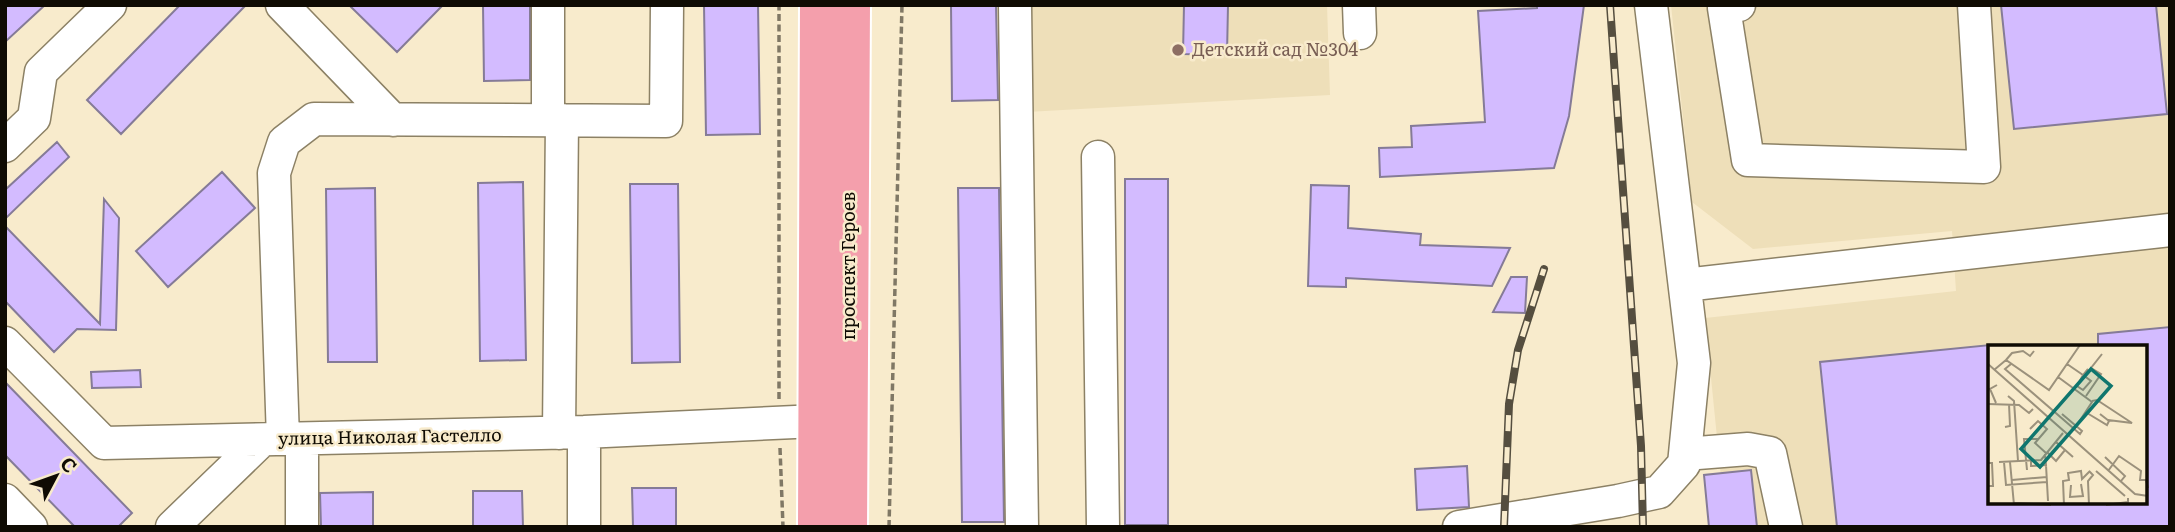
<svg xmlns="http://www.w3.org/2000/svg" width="2175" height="532" viewBox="0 0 2175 532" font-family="Literata,serif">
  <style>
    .built { fill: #eedfb9; fill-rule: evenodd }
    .building { fill: #d3bbff; stroke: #857b97; stroke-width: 2 }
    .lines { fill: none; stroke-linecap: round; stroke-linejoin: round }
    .minor-casing { stroke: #8c8165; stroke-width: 35 }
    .major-casing { stroke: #fff; stroke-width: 42 }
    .path { stroke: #807865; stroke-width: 3.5; stroke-dasharray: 7 3.5; stroke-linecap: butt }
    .minor { stroke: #fff; stroke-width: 32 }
    .major { stroke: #f49fac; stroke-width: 38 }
    .rail-casing { stroke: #554e3f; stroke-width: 8 }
    .rail { stroke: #f8ebcc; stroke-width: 5; stroke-dasharray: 16; stroke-linecap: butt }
    .education-dot { fill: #8d6e63; stroke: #f8ebcc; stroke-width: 2.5 }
    .labels { text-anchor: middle; stroke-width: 5; stroke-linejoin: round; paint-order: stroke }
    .education-label { font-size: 18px; fill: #785e54; stroke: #f8ebcc; text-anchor: start }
    .street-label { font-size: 18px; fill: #0f0b03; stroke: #f8ebcc }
    .inset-road { fill: none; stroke: #9b917c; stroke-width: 2 }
    .view { fill: #0f766e; fill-opacity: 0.15; stroke: #0f766e; stroke-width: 3.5 }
    .inset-edge { fill: none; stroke: #0f0b03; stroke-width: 3.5 }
  </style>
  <rect width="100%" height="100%" fill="#f8ebcc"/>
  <path class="built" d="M1027 5H1327L1330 95 1027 112Z
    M1671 5H2170V527H1726L1705 318 1956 291 1952 231 1753 249 1692 202ZM1990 346H2145V502H1990Z"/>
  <path class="building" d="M5 5H45L5 42Z
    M180 5H246L121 134 87 100Z
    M349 5H443L397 52Z
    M483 5H530V80L484 81Z
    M704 5H758L760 134 706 135Z
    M951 5H996L998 100 952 101Z
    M1184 5H1228L1227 55 1183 54Z
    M1546 5H1584L1569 116 1554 168 1380 177 1379 148 1412 147 1411 126 1485 122 1478 11 1537 8V6Z
    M2001 5H2156L2167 114 2014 129Z
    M57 142 69 157 5 219V190Z
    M222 172 255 208 168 287 136 251Z
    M1125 179H1168V525H1125Z
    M523 182 526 360 480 361 478 183Z
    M630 184H678L680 362 632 363Z
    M1311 185 1349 186 1348 228 1421 234 1420 245 1510 248 1492 286 1346 278V287L1308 286Z
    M375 188 377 362H328L326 189Z
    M958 188H999L1004 522H962Z
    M104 199 119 218 116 330 77 329 54 352 5 301V226L100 324Z
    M1511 277H1527L1525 313 1493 312Z
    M2170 327V527H1837L1820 362 1990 345V502H2145V346H2098V334Z
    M140 370 141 387 92 388 91 372Z
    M5 382 132 513 118 527H75L5 455Z
    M1467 466 1469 507 1417 510 1415 469Z
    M1751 470 1757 527H1709L1704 475Z
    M632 488H676V527H633Z
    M473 491H522L523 527H473Z
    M373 492V527H321L320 493Z"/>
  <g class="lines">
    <g class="minor-casing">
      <path id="minor" d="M282 5 393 120
        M1015 5 1022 527
        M1359 5 1360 33
        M1739 5 1724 8 1748 160 1984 167 1974 5
        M548 120V5
        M5 146 34 118 41 72 110 5
        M1098 157 1103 527
        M1685 285 2170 230
        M5 343 104 443 584 432 817 421
        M584 432V527
        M559 433 562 120
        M283 439 274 173 284 142 314 119 666 121 667 5
        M302 439V527
        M1685 454 1748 449 1770 453 1786 527
        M5 500 31 527
        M172 527 262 440
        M1459 527 1618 501 1659 492 1684 464 1694 363 1651 5"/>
    </g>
    <g class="major-casing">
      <path id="major" d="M817 527 819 5
        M848 527 851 5"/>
    </g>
    <path class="path" d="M779 399V5
      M780 448 783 527
      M889 527 902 5"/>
    <use href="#minor" class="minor"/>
    <use href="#major" class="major"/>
    <g class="rail-casing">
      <path id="rail" d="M1610 5 1641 446 1643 527
        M1504 527 1509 404 1518 350 1544 269"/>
    </g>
    <use href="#rail" class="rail"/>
  </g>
  <circle class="education-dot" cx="1178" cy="50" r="7"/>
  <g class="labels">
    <g class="education-label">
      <text x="1192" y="56">Детский сад №304</text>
    </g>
    <g class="street-label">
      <text transform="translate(849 266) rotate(-90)" y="6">проспект Героев</text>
      <text transform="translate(390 437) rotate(-1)" y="6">улица Николая Гастелло</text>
    </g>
  </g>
  <g transform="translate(1988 345)">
    <rect width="159" height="159" fill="#f8ebcc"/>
    <path class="inset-road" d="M18 15 24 8 35 6 42 11 46 6M0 19 147 149 160 151M23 19 17 24 92 89 94 86 74 69M79 19 95 30 103 36 95 45 89 41 95 30 100 24M6 25 18 15 61 45 92 0M70 32 104 57 87 83M20 51 26 56 30 116M98 51 113 29 103 23 114 9M104 56 109 55 144 78 120 75M8 58 2 44 9 40M0 59 31 60 41 68 45 64M99 68 119 80 121 76 112 69M17 82 22 81 21 59M42 84 50 76 59 84 47 98 58 108M68 97 85 112M59 107 68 116 77 105M117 112 137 131 133 136M43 115V121L58 120 57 109M11 117 53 115 75 88M16 117 18 140 59 137M22 117 26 160M0 118H4L5 141H0M58 120 60 156M39 125 36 94H50M108 126 137 151M120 126 131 111 153 126 152 135H158L160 143M24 135 59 132M83 140 82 152 95 151 93 139M26 158 63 160M76 160 75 136 81 135 80 128 93 126 94 134 102 126M101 160 100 136 105 130 101 126M118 160 140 157V153"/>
    <path class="view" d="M103 24 123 41 52 122 33 104Z"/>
    <rect width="159" height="159" class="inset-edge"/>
  </g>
  <rect width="2175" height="532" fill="none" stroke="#0f0b03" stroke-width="14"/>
  <g transform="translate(56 476) rotate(49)" stroke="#f8ebcc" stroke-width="5" paint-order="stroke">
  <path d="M0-5L12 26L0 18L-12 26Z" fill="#0f0b03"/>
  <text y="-10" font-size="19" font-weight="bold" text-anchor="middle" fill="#0f0b03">С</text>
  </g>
</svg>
